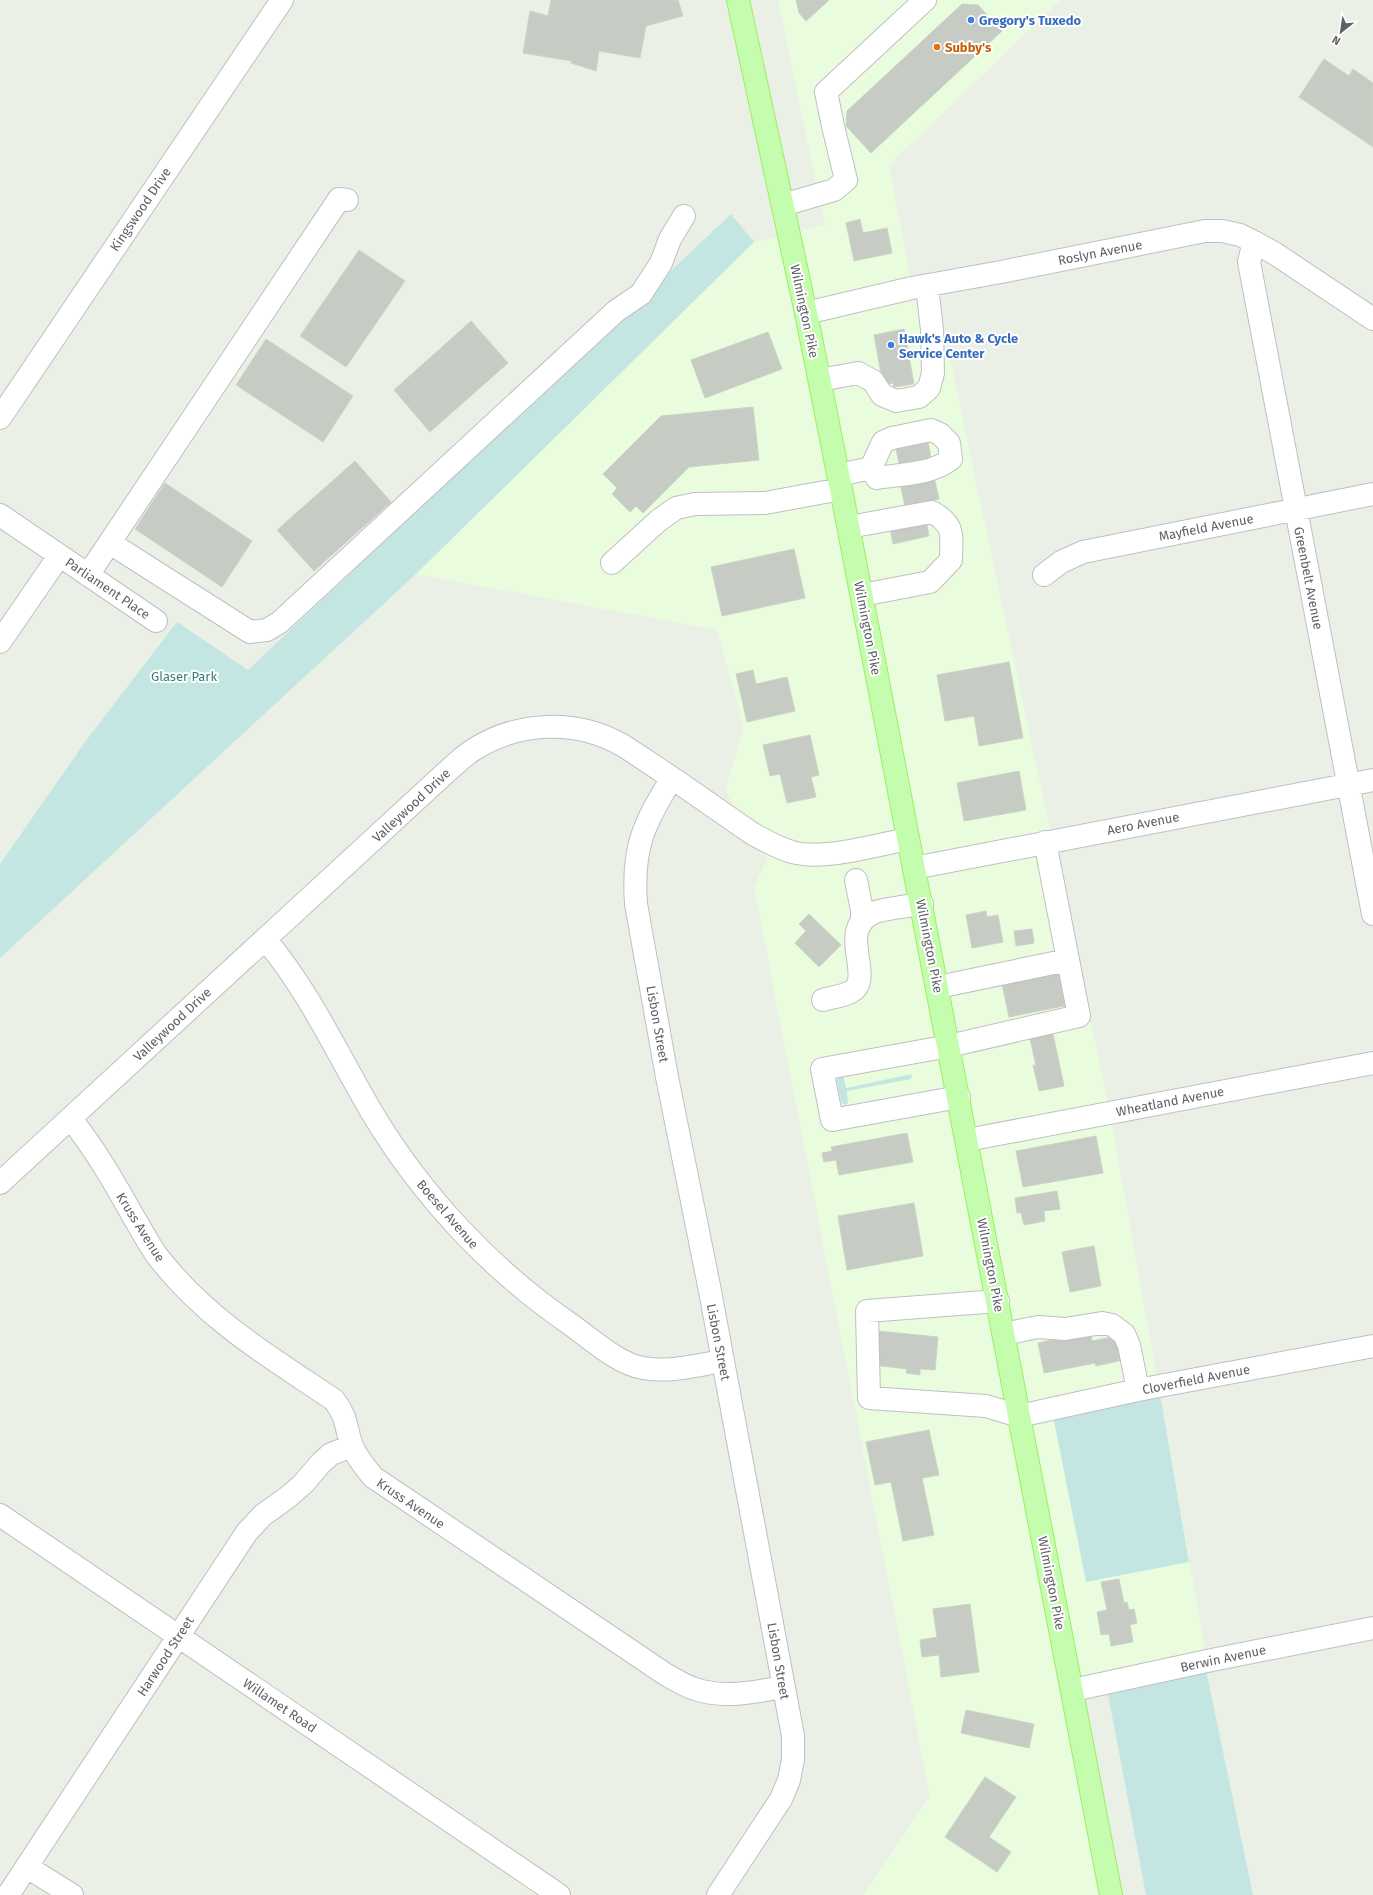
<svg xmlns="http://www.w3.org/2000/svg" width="1373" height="1895" viewBox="0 0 1373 1895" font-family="'Fira Sans',sans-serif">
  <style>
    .commercial { fill: #e9fdde }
    .green { fill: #c4e6e2 }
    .building { fill: #c6cbc3; stroke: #ccd4c5 }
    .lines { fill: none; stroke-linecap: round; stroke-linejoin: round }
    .minor-casing { stroke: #c1bec4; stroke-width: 24 }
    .major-casing { stroke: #9aee61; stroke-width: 24 }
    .minor { stroke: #fff; stroke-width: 22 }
    .major { stroke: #c5fdae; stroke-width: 22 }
    .shop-dot { fill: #3f7fe0; stroke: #fff; stroke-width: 1.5 }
    .food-dot { fill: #e8710a; stroke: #fff; stroke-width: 1.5 }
    .labels { text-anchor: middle; stroke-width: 4; stroke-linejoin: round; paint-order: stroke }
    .shop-label { font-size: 13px; font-weight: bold; fill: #366cbe; stroke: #fff; text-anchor: start }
    .food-label { font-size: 13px; font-weight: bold; fill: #c56008; stroke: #fff; text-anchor: start }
    .street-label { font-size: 13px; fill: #615e66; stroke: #fff }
    .park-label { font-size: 13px; fill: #357e78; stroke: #fff }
  </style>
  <rect width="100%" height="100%" fill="#eaf0e6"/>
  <path class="commercial" d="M778 0H1060L889 165 912 288 934 284 1110 1113 1207 1661 1073 1690 1112 1895H864L930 1796 754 887 767 859 725 790 744 728 717 630 416 574 754 242 825 225Z"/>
  <path class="green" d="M731 214 754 242 416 574 0 958V864L88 738 177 622 248 670Z
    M912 1074 911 1079 847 1091 848 1104 844 1105 841 1102 836 1076 843 1075 846 1088Z
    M1160 1394 1189 1562 1086 1582 1053 1416Z
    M1206 1670 1253 1895H1146L1108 1694Z"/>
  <path class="building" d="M551 0H678L683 16 646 26 640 58 599 51 596 71 571 63 572 61 523 53 530 11 548 16Z
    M796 0H829L806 21 799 13Z
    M962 4 978 5 1002 31 871 153 846 126 847 111Z
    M1324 59 1349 76 1353 69 1373 83V147L1299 97Z
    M860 219 863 233 887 228 892 253 854 261 846 223Z
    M359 250 405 281 346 367 300 336Z
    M471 321 508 363 430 432 394 390Z
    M904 329 914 384 894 387 893 383 883 385 874 335Z
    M768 332 782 369 705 398 691 360Z
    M266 339 353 396 323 442 236 385Z
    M753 407 759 460 689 467 643 513 636 506 630 512 612 494 617 488 603 474 661 416Z
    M928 442 932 463 900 469 896 449Z
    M355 461 391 502 314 571 277 530Z
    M933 472 939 499 905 506 899 479Z
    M165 483 252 541 222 587 135 529Z
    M925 515 929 536 893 544 889 522Z
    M794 549 805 598 722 616 711 567Z
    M1009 662 1023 738 979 746 974 716 945 721 937 675Z
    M753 670 756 684 787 677 795 711 747 722 736 674Z
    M810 735 819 775 811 777 816 797 787 803 780 774 770 776 763 745Z
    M1019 771 1026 810 964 821 957 783Z
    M986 911 987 917 998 915 1003 942 972 948 966 915Z
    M809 914 841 945 819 967 795 943 806 931 799 924Z
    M1032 929 1034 943 1016 946 1014 931Z
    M1063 972 1069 1005 1009 1017 1002 984Z
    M1052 1029 1064 1086 1039 1091 1033 1065 1036 1066 1029 1034Z
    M907 1133 913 1162 839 1175 836 1160 824 1162 822 1153 832 1151 831 1147Z
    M1096 1136 1103 1173 1023 1187 1016 1151Z
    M1057 1191 1060 1209 1044 1211 1045 1221 1024 1225 1021 1213H1017L1015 1198Z
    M914 1203 923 1256 847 1270 838 1216Z
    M1094 1246 1101 1286 1070 1292 1062 1252Z
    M877 1331 938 1337 935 1370 920 1369V1375L906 1373 907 1369 873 1365Z
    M1091 1335 1092 1341 1117 1336 1123 1360 1096 1366 1095 1363 1044 1373 1038 1343 1062 1338 1063 1341Z
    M929 1430 939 1475 922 1478 934 1535 903 1541 891 1482 875 1485 866 1442Z
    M1119 1579 1124 1603 1127 1602 1129 1610 1134 1609 1137 1623 1130 1625 1133 1642 1111 1646 1109 1634 1101 1635 1097 1612 1107 1610 1101 1582Z
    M970 1604 979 1672 941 1677 939 1655 922 1657 920 1640 937 1637 933 1609Z
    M966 1710 1034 1724 1029 1748 961 1733Z
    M985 1777 1016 1797 989 1837 1011 1852 997 1872 945 1837Z"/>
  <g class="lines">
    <g class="minor-casing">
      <path id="minor" d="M783 205 834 190 846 180 833 126 826 92 925 0
        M1254 242 1249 262 1373 914
        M806 313 912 288 1001 272 1205 231H1222L1240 235 1254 242 1274 253 1373 319
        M820 380 858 373 873 381 882 395 896 401 919 397 929 388 933 373 932 330 927 286
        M0 418 282 0
        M839 475 871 468 883 442 892 438 931 430 940 434 949 443 951 459C931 475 900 474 877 478L871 468
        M0 515 156 621
        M849 527 932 512C956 526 951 535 951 560L930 582 862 595
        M110 543 250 632 267 630 280 622 616 311 641 294 661 263 670 239 684 216
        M612 563 658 521 676 508 695 504 765 503 841 489
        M88 575 339 199 347 200
        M1044 575 1061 562 1083 552 1373 494
        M0 642 59 556
        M672 778C643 825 632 848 636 904L667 1077 709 1286 793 1736V1759L789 1780 781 1799 718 1895
        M914 868 1373 780
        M856 880 862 910V922
        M265 939C309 991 337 1053 371 1111 421 1195 490 1269 570 1324 591 1339 618 1364 643 1368 669 1373 697 1365 723 1361
        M938 987 1068 960
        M823 1000C832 997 847 996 855 989 871 972 838 929 873 913 881 909 911 906 922 904
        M959 1097 832 1120 822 1069 949 1046 1079 1016 1045 842
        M71 1119C95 1149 114 1182 133 1216 141 1229 149 1245 158 1257 207 1320 270 1357 334 1400 348 1418 345 1427 352 1446 357 1458 365 1467 373 1477L665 1674C674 1679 685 1686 695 1689 724 1699 754 1692 783 1687
        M967 1140 1373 1063
        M0 1183 452 767C459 761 465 755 473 750 518 721 576 719 622 745 635 753 648 762 660 770 692 791 722 813 753 834 766 841 778 848 792 852 824 861 876 845 908 839
        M998 1301 867 1311 869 1398 986 1406 1019 1416 1138 1390 1373 1346
        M1004 1334 1038 1327 1065 1329 1102 1323 1112 1325 1124 1334 1129 1345 1138 1390
        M0 1515 559 1895
        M1073 1690 1207 1661 1373 1628
        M27 1867 72 1895
        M8 1895 247 1532 263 1515 288 1497 303 1484 321 1463 331 1454 352 1446"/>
    </g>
    <g class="major-casing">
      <path id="major" d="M738 0 806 313 841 489 1111 1895"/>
    </g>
    <use href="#minor" class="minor"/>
    <use href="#major" class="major"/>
  </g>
  <g class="shop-dot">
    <circle cx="971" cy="20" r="4"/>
    <circle cx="891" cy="345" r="4"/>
  </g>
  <circle class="food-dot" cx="937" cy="47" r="4"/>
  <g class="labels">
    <g class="shop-label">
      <text x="979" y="25">Gregory's Tuxedo</text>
      <text x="899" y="343">Hawk's Auto &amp; Cycle<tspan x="899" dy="15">Service Center</tspan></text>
    </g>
    <g class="food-label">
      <text x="945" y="52">Subby's</text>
    </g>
    <g class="street-label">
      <text transform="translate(140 209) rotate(-56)" y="5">Kingswood Drive</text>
      <text transform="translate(1100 252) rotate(-11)" y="5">Roslyn Avenue</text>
      <text transform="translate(805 311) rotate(78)" y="5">Wilmington Pike</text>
      <text transform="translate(1206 527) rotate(-11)" y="5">Mayfield Avenue</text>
      <text transform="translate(1309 578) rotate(79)" y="5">Greenbelt Avenue</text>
      <text transform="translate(108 588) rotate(34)" y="5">Parliament Place</text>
      <text transform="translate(868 628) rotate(79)" y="5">Wilmington Pike</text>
      <text transform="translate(411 805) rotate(-43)" y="5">Valleywood Drive</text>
      <text transform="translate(1143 823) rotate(-11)" y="5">Aero Avenue</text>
      <text transform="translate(930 946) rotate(79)" y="5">Wilmington Pike</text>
      <text transform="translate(172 1024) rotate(-43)" y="5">Valleywood Drive</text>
      <text transform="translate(658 1024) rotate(80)" y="5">Lisbon Street</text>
      <text transform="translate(1170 1101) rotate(-11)" y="5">Wheatland Avenue</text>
      <text transform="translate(448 1214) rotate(49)" y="5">Boesel Avenue</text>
      <text transform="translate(141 1227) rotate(58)" y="5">Kruss Avenue</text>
      <text transform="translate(991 1265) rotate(79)" y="5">Wilmington Pike</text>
      <text transform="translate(719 1342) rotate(79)" y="5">Lisbon Street</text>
      <text transform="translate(1196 1379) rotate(-11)" y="5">Cloverfield Avenue</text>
      <text transform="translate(411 1503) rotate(34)" y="5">Kruss Avenue</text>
      <text transform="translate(1052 1583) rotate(79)" y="5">Wilmington Pike</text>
      <text transform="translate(165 1656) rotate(-57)" y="5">Harwood Street</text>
      <text transform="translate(1223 1658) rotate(-12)" y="5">Berwin Avenue</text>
      <text transform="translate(779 1661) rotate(80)" y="5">Lisbon Street</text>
      <text transform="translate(280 1705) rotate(34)" y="5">Willamet Road</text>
    </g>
    <g class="park-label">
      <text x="184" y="681">Glaser Park</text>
    </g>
  </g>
  <g transform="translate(1341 32) rotate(210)" stroke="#ffffff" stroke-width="3" paint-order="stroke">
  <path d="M0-3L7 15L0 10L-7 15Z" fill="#615e66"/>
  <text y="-6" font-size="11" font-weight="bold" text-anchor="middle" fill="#615e66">N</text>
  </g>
</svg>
